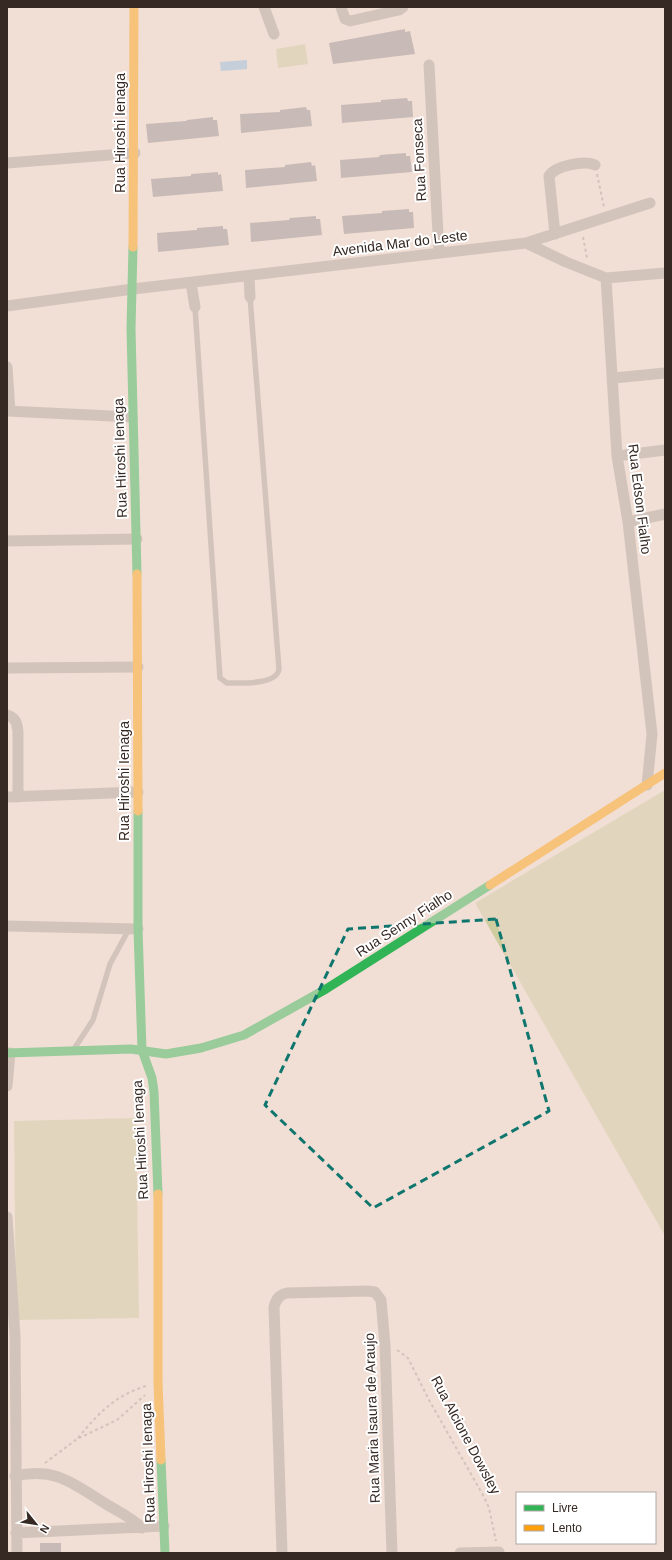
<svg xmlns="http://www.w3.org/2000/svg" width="672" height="1560" viewBox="0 0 672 1560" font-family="Helvetica,sans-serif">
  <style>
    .green { fill: #cfcca0 }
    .water { fill: #8ebcdd }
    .building { fill: #978f90 }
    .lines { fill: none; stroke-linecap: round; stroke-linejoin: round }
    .path { stroke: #ada29b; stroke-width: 2; stroke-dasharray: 3 3; stroke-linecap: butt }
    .lane { stroke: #b0a59b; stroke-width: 5.5 }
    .street { stroke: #b0a59b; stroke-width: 11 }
    .fast { stroke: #30b455; stroke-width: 9 }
    .slow { stroke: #ff9f0a; stroke-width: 9 }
    .marked { fill: none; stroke: #0f766e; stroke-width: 3; stroke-dasharray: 8 5; stroke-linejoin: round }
    .labels { text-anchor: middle; stroke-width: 4; stroke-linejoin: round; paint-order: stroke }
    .street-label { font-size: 14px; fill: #362923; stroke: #fff }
  </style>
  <rect width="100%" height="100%" fill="#f1ded5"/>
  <path class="green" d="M305 44 308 64 278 68 276 49Z
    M665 790V1236L475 903Z
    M136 1118 139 1318 16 1320 14 1121Z"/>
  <path class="water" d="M247 60V69L221 71 220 62Z"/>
  <path class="building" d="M405 29V32L410 31 415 54 333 64 329 43Z
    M407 98 408 101H412L413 117 342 123 341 105 381 102V100Z
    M306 107 307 110H310L312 126 241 133 240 114 280 112V110Z
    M213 117V120H217L219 136 148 143 146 124 186 121 187 120Z
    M406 153V156H410L412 172 341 178 340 160 379 157 380 155Z
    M311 162 312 166 315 165 317 181 246 188 245 170 285 167V165Z
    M218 172V175L221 174 223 191 153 197 151 179 191 176V174Z
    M409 209V212H413L414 228 344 234 342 216 382 213V211Z
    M316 216V219H320L322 235 251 242 250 223 289 220 290 218Z
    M223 226V229H227L229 245 158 252 157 233 197 230V228Z
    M40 1543H61V1553H40Z"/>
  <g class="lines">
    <path class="path" d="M597 174 604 207
      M583 237 587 258
      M397 1350 408 1358 429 1400 484 1497 489 1508 496 1541
      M78 1438C99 1413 114 1396 146 1386
      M45 1463 77 1439 117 1420 145 1395"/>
    <path class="lane" d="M195 307 220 678 227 683C241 683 277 685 279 669L250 297
      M74 1049 93 1020 110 964 129 929"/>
    <path class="street" d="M264 7 274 34
      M341 7 345 19 350 21 399 10 403 7
      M429 65 439 253
      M7 163 135 153
      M555 234 549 176C555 166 584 160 595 165
      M526 243 650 203
      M249 276 250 297
      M606 278 617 456 628 522 652 734 647 785
      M191 283 195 307
      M7 306 133 289 526 243 566 262 606 278 665 273
      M7 367 10 411
      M614 378 665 373
      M7 411 132 417
      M617 456 665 450
      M628 522 665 514
      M7 541 137 539
      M7 668 138 667
      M7 715C16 718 17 723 18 732V797
      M7 797 138 792
      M7 926 138 929
      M7 1086 10 1053
      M7 1217 15 1336 17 1553
      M15 1476C57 1467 73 1484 106 1504 119 1512 131 1517 142 1528
      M16 1533 164 1526
      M282 1553 274 1307C276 1299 279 1295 287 1293L367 1291 375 1292 381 1300 385 1345 392 1553
      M460 1553 499 1552V1553"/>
    <path class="fast" d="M133 247 131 329 137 574
      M138 811V929L142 1050 152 1078 154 1092 158 1194
      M7 1053 131 1049 166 1054 201 1048 244 1035 326 989 490 885
      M161 1460 165 1553"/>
    <path class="slow" d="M133 247 134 7
      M137 574 138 811
      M490 885 665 773
      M158 1194V1382L161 1460"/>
  </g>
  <path d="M0 0H672V1560H0ZM496 919 549 1111 373 1208 265 1105 348 929Z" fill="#f1ded5" fill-opacity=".55" fill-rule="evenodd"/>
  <path class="marked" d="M496 919 549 1111 373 1208 265 1105 348 929Z"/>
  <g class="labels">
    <g class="street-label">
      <text transform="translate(120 133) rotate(-90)" y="5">Rua Hiroshi Ienaga</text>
      <text transform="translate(419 160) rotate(-93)" y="5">Rua Fonseca</text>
      <text transform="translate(400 243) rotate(-7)" y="5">Avenida Mar do Leste</text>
      <text transform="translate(120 458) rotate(-92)" y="5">Rua Hiroshi Ienaga</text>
      <text transform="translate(640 499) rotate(83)" y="5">Rua Edson Fialho</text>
      <text transform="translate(124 781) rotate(-90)" y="5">Rua Hiroshi Ienaga</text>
      <text transform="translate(404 923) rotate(-33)" y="5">Rua Senny Fialho</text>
      <text transform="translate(140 1140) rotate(-93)" y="5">Rua Hiroshi Ienaga</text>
      <text transform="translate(372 1418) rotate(-92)" y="5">Rua Maria Isaura de Araujo</text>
      <text transform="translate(466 1435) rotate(62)" y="5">Rua Alcione Dowsley</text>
      <text transform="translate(148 1463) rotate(-92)" y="5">Rua Hiroshi Ienaga</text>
    </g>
  </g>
  <rect width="672" height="1560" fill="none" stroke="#362923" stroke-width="16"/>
  <rect x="516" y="1492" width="140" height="52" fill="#ffffff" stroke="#afa9a7"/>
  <rect x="524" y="1505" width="20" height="6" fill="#30b455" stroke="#afa9a7"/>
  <text x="552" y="1512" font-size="12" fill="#362923">Livre</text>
  <rect x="524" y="1525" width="20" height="6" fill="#ff9f0a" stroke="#afa9a7"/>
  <text x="552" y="1532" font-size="12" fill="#362923">Lento</text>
  <g transform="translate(36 1524) rotate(120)" stroke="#ffffff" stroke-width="3" paint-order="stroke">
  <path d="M0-3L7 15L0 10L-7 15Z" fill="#362923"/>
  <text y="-6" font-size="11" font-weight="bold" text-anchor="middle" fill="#362923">N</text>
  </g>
</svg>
